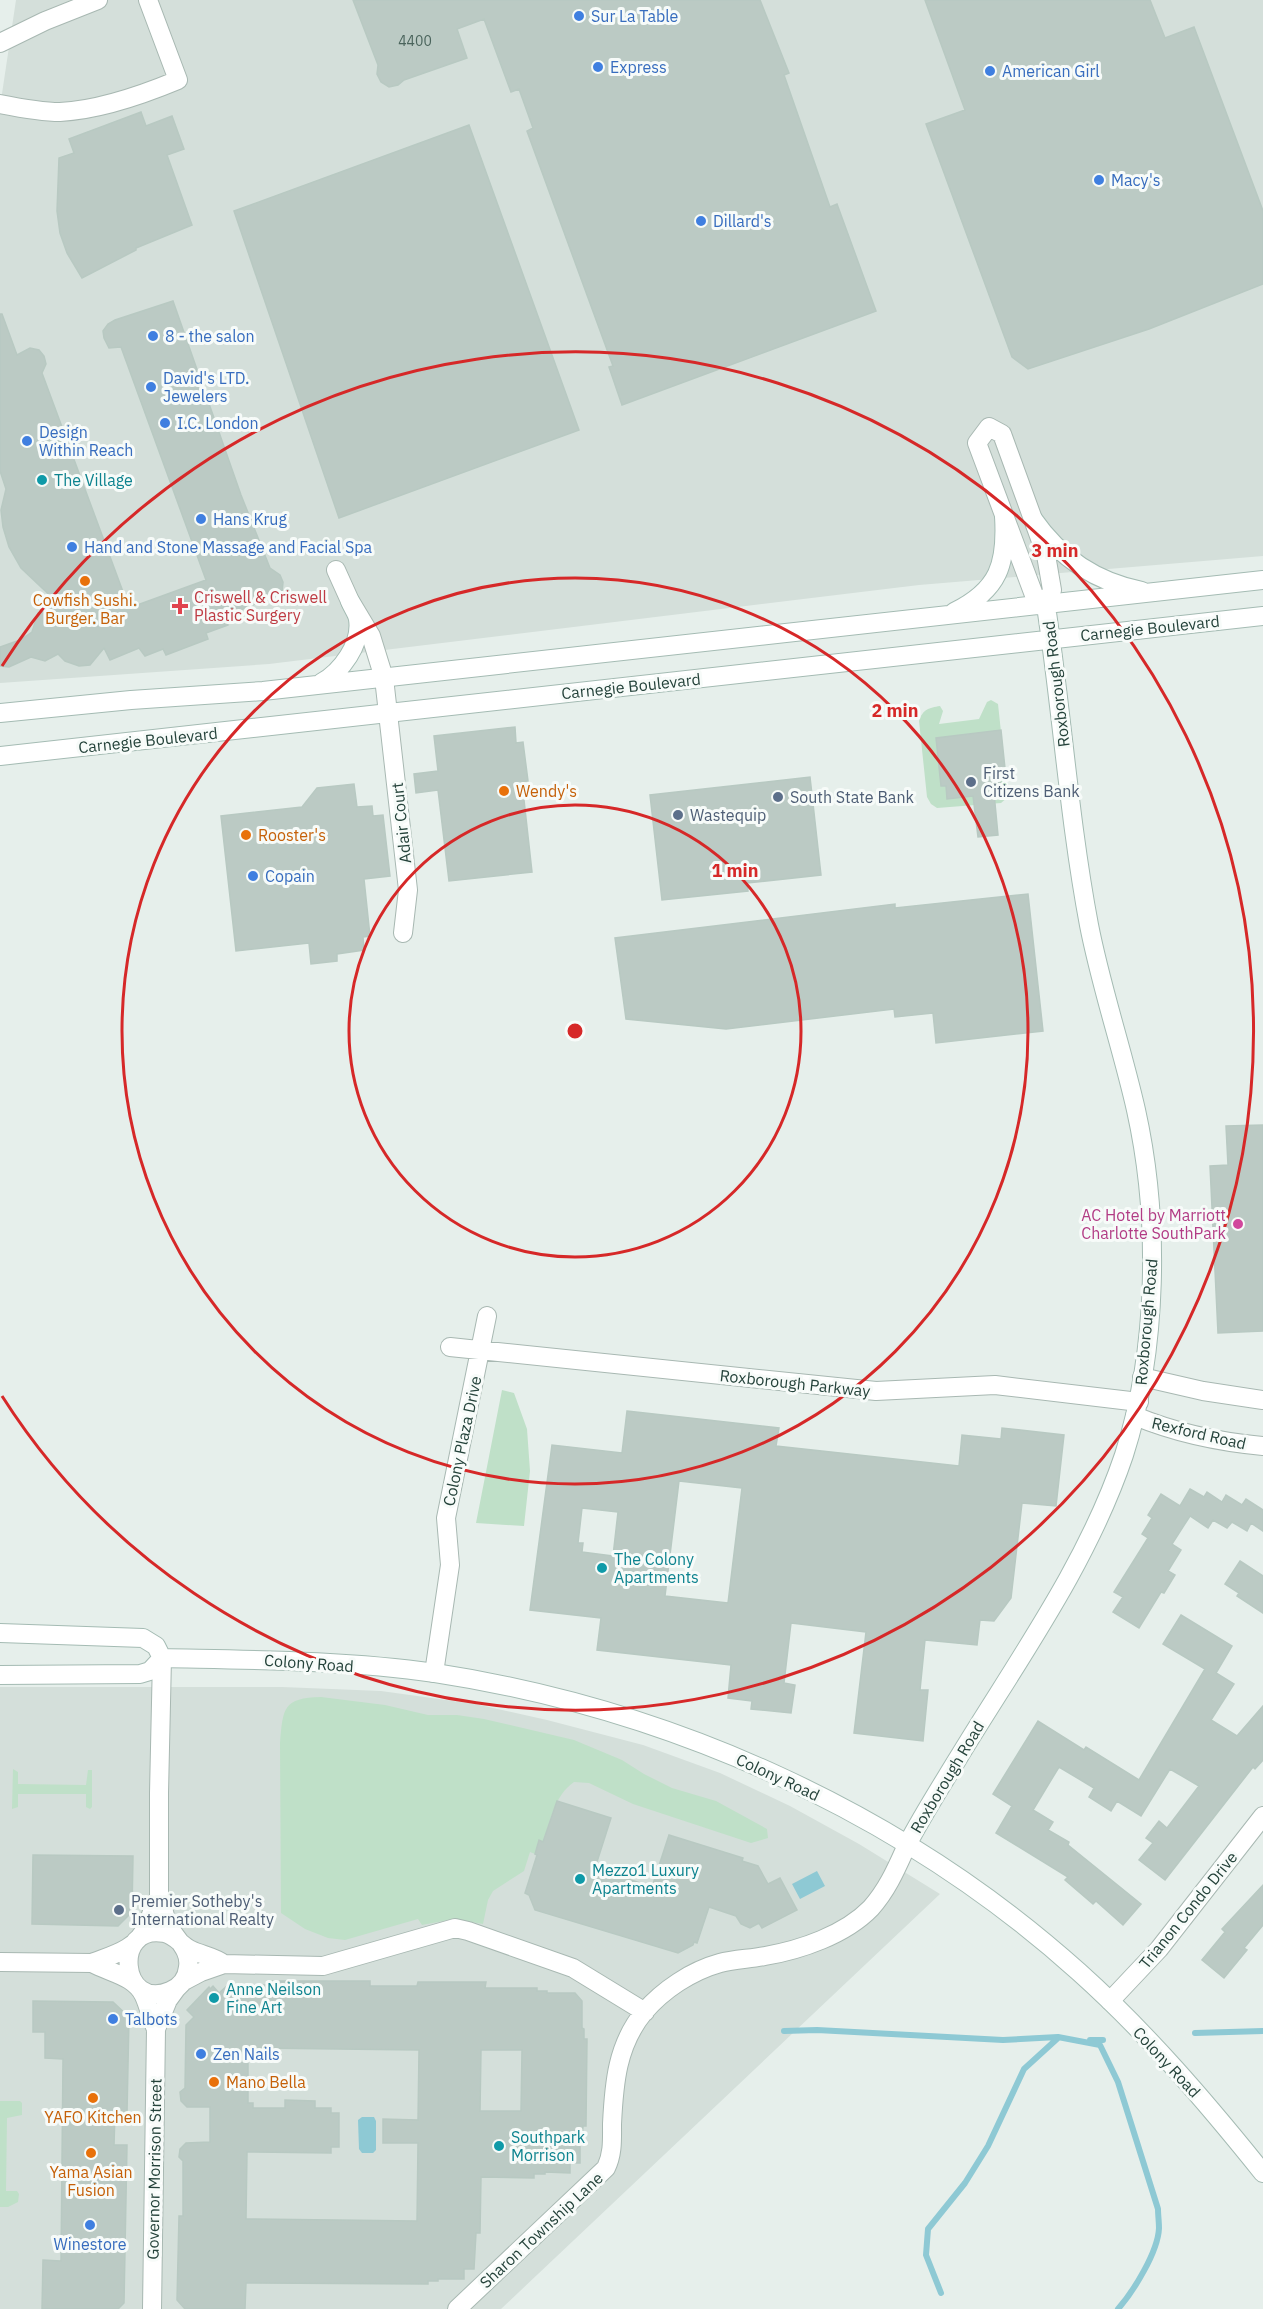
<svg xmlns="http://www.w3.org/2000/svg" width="1263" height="2309" viewBox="0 0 1263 2309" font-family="'IBM Plex Sans',sans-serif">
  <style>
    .built { fill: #d4dfda }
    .green { fill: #bfe0c8 }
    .water { fill: #8ec9d4 }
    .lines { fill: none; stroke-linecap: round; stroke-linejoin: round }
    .stream { stroke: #8ec9d4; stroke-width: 6 }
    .building { fill: #bbcac4; stroke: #b8c9c2; stroke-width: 1.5; fill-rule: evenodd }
    .street-casing { stroke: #a8b8b2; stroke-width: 20 }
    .secondary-casing { stroke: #a4bbb3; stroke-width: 20 }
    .street { stroke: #fff; stroke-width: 18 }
    .secondary { stroke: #fff; stroke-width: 18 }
    .ring { fill: none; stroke: #d62828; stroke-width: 3 }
    .shop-dot { fill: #3f7fe0; stroke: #f7fbf9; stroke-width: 2 }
    .culture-dot { fill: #0f9aa8; stroke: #f7fbf9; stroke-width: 2 }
    .food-dot { fill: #e8710a; stroke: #f7fbf9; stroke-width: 2 }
    .health-dot { fill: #e0444e; stroke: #f7fbf9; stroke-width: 2 }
    .service-dot { fill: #5c6f8a; stroke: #f7fbf9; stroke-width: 2 }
    .hotel-dot { fill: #d1479c; stroke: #f7fbf9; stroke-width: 2 }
    .labels { text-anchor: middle; stroke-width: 6; stroke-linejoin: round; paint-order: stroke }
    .number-label { font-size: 14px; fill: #4a645c }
    .shop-label { font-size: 16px; fill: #366cbe; stroke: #f7fbf9; text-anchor: start }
    .culture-label { font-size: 16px; fill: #0d838f; stroke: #f7fbf9; text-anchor: start }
    .health-label { font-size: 16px; fill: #be3a42; stroke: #f7fbf9; text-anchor: start }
    .food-label { font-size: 16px; fill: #c56008; stroke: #f7fbf9 }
    .street-label { font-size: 16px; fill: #24423a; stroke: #f7fbf9 }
    .service-label { font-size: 16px; fill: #4e5e75; stroke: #f7fbf9; text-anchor: start }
    .hotel-label { font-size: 16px; fill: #b23c85; stroke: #f7fbf9; text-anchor: end }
    .centre { fill: #d62828; stroke: #f7fbf9; stroke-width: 3 }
    .ring-label { font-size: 18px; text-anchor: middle; font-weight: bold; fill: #d62828; stroke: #f7fbf9; stroke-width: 6; stroke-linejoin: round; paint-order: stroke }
  </style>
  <rect width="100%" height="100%" fill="#e6efeb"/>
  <path class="built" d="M16 0H1263V556L919 585 269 664 0 683V107Z
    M0 1687H282L381 1691 475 1704 547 1720 643 1745 720 1773 790 1806 859 1844 940 1894 501 2309H0Z"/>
  <path class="green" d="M991 700 998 704 1008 797 1001 803 937 808 931 804 927 797 919 721C923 709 929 708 940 706L943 711 939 724 979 719 987 702Z
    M502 1390 514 1393 527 1429 530 1471 524 1526 476 1523Z
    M321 1697 385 1705 428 1715H457L484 1719 574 1740 622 1760 644 1774 672 1788 716 1801 767 1829 768 1838 751 1843 633 1804 589 1783 574 1782C554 1796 551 1820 543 1842L539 1841 535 1854 530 1852 524 1871 493 1891 488 1900 483 1924 454 1919 422 1925 418 1919 345 1940 328 1938 305 1929 281 1913 280 1743C283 1708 283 1698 321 1697Z
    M13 1769 18 1772V1784L86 1785 88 1770H92V1807L90 1809 86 1807V1794H18V1807L12 1809Z
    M0 2101H20L22 2103V2115L7 2118 6 2191H17L19 2194 18 2202 8 2207H0Z"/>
  <path class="water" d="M817 1871 825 1886 800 1899 792 1884Z
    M362 2117H374L376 2121V2150L373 2153H362L359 2149 358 2120Z"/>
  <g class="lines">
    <path class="stream" d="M784 2031 817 2030 1003 2040 1058 2037 1100 2045 1118 2082 1158 2209C1158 2215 1159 2222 1159 2228 1158 2252 1133 2292 1118 2309
      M1195 2033 1263 2031
      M1090 2040H1103
      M941 2293 926 2255 928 2229 965 2183 988 2146 1024 2069 1058 2038"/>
  </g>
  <path class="building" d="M353 0H760L789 73 784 75 830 207 837 204 876 311 622 405 609 367 613 366 527 131 533 128 519 89 511 92 484 19 457 29 467 58 404 80 398 85 389 87 381 82 377 74 378 65Z
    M925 0H1150L1165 38 1194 27 1263 211V284L1149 329 1028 369 1012 357 926 124 965 110Z
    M141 112 146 126 172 116 184 149 167 155 192 225 136 248V250L82 278 67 253 60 233 57 211 59 158 74 153 69 139Z
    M469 125 579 430 339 518 234 211Z
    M173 301 241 495 270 568 280 575 283 582 282 593 226 616 228 625 206 633 208 639 166 655 163 649 145 656 139 648 110 660 104 648 90 665 79 666 65 661 58 654 45 661 31 657 9 667 0 666V647L20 640 32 632 38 613 60 605 21 568 9 547 3 527 1 510 6 489 0 471V314H2L17 355 30 348 39 350 44 356 46 364 42 373 129 608 206 580 121 347 109 348 104 338 103 331 108 324 115 320Z
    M515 727 516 743 523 742 528 781 522 782 532 872 449 881 438 790 416 793 414 774 438 771 434 736Z
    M1001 730 1006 778 1000 779 1002 792 994 793 998 835 978 837 973 796 947 799 946 786H941L936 738Z
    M810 777 821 875 747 883 748 891 662 900 650 795Z
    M354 784 357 807 372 806 373 816 383 815 390 876 364 879 370 936 363 937 364 950 337 954V961L311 964 309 943 236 951 221 816 302 807 317 788Z
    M1028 894 1043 1031 936 1043 933 1013 895 1017 894 1009 726 1029 626 1019 615 938 895 904V908Z
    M1263 1125V1331L1218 1333 1210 1166 1228 1165 1226 1126Z
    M627 1411 779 1428 776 1446 959 1466 962 1435 1001 1439 1002 1428 1064 1435 1056 1506 1022 1503 1011 1598 994 1621 980 1620 977 1645 925 1640 920 1690H928L923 1741 854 1733 866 1632 791 1623 784 1683 795 1685 791 1713 751 1709 752 1701 728 1698 731 1665 597 1650 601 1618 530 1610 552 1445 622 1453ZM679 1481 742 1488 728 1603 665 1596ZM582 1508 618 1512 613 1556 582 1552 583 1543H578Z
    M1190 1489 1204 1497 1207 1492 1222 1502 1226 1495 1242 1505 1246 1499 1263 1510V1531L1251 1523 1247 1531 1232 1522 1227 1528 1213 1520 1208 1528 1190 1516 1172 1544 1181 1550 1168 1571 1175 1575 1164 1593 1161 1592 1139 1628 1113 1612 1123 1597 1114 1592 1148 1538 1142 1534 1152 1518 1148 1515 1161 1494 1180 1506Z
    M1240 1561 1263 1576V1613L1237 1596 1239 1593 1225 1584Z
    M1181 1615 1232 1646 1216 1673 1234 1684 1211 1720 1237 1736 1263 1706V1760L1255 1769 1253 1767 1165 1880 1139 1860 1153 1843 1146 1838 1159 1821 1167 1828 1199 1786 1170 1769 1141 1816 1117 1801 1111 1811 1089 1797 1094 1788 1059 1767 1033 1810 1053 1822 1048 1830 1069 1842 1068 1845 1141 1904 1123 1925 1096 1901 1093 1904 1065 1880 1068 1877 996 1833 1012 1806 993 1794 1038 1721 1084 1750 1086 1747 1139 1780 1205 1669 1163 1644Z
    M557 1801 611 1818 595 1868 652 1887 669 1835 743 1858 742 1861 758 1866 768 1884 780 1878 797 1910 762 1928 759 1923 750 1928 741 1924 736 1916 709 1907 697 1943 694 1942 693 1945 678 1953 535 1910 529 1895 525 1893 537 1855 535 1854 539 1840 543 1842Z
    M33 1855 133 1856 132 1912 118 1926 32 1924Z
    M1263 1885V1925L1244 1948 1247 1950 1224 1978 1202 1960 1225 1932 1222 1929Z
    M267 1981H370V1986H417L418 1982H486L485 1988H537V1991H547V1993H575L582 2001V2028L584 2029V2039H587L586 2126H583L582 2137H580V2163H570V2173L545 2172V2174H534V2178L481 2177 480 2233H476L474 2269H464V2279H438V2281H428V2284L246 2283 245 2309H185L177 2300 179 2216H183V2161L179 2157 180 2149 186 2143 210 2142V2107H187L181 2101 180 2092 185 2088 186 2025 194 2017 187 2010 209 1987 210 1989 213 1986 219 1993 228 1985H268ZM248 2048 419 2050 418 2120 383 2119V2143H418L417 2221 246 2219 247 2152 331 2153V2147H339V2113H331V2108H315V2101L285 2100V2108H253V2103H248ZM481 2050H522L521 2111H480Z
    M33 2001 113 2002 129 2017 127 2113H115L114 2145H127L124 2303 118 2309H42L43 2260 61 2261 63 2059 45 2058V2032H33Z"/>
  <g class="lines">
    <g class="street-casing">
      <path id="street" d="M0 43 45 21 98 0
        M0 104C20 108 40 112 60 112 99 110 142 95 178 80L148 0
        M989 427 1002 434 1046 555 1052 590 1046 606 1034 595 977 443Z
        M336 570 350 601 371 636 384 678 408 890 403 933
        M450 1347 876 1391 995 1385 1139 1402
        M1142 1377 1203 1391 1263 1400
        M1135 1416C1176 1433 1219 1442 1263 1446
        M434 1673 450 1565 446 1518 487 1316
        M159 1897V1793L162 1658
        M0 1962 92 1963
        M224 1964C215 1957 202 1955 191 1950 181 1945 175 1935 164 1933 112 1923 120 2012 170 1991 180 1987 187 1978 188 1967 191 1949 174 1938 167 1923 164 1914 163 1905 159 1897 153 1906 151 1917 146 1927 136 1950 112 1955 92 1963 110 1973 135 1976 144 1996 149 2007 151 2019 156 2029L168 2000 176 1989 184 1981 201 1972 224 1964 323 1966 455 1928 468 1931 573 1968 645 2012
        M1110 2001 1159 1949 1263 1816
        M152 2309 156 2029
        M457 2309 606 2168C613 2154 612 2139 612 2124 614 2083 617 2045 644 2012 663 1990 691 1971 720 1963 734 1959 750 1959 765 1956 800 1950 845 1935 871 1908 888 1889 897 1867 907 1845"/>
    </g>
    <g class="secondary-casing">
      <path id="secondary" d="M1033 519C1060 558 1096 582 1142 591
        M954 612C999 590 1007 564 1004 516
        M321 683C341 672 362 644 358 619 357 613 352 607 350 601
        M0 713 131 700 263 691 1263 580
        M0 756 1263 616
        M0 1633 143 1638 156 1646 162 1658
        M162 1658C253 1660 345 1660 435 1673 671 1709 901 1812 1079 1972 1147 2033 1206 2102 1263 2173
        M0 1675 140 1674 150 1671 162 1658
        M907 1845C922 1816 940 1788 957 1760 1017 1661 1087 1565 1124 1455 1158 1349 1160 1218 1136 1110 1122 1048 1101 987 1089 925 1069 819 1062 712 1046 606"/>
    </g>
    <use href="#street" class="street"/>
    <use href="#secondary" class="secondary"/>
  </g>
  <g class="ring">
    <circle cx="575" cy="1031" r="226"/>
    <circle cx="575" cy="1031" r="453"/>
    <path d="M2 666A679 679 0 1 1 2 1396"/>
  </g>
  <g class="shop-dot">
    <circle cx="579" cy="16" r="6"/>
    <circle cx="598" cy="67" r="6"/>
    <circle cx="990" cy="71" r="6"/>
    <circle cx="1099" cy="180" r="6"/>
    <circle cx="701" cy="221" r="6"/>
    <circle cx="153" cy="336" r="6"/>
    <circle cx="151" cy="387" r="6"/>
    <circle cx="165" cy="423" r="6"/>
    <circle cx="27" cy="441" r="6"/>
    <circle cx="201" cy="519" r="6"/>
    <circle cx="72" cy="547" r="6"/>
    <circle cx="253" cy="876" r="6"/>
    <circle cx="113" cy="2019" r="6"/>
    <circle cx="201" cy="2054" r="6"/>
    <circle cx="90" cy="2225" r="6"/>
  </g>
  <g class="culture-dot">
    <circle cx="42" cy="480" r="6"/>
    <circle cx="602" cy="1568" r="6"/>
    <circle cx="580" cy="1879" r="6"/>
    <circle cx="214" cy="1998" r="6"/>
    <circle cx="499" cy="2146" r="6"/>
  </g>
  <g class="food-dot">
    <circle cx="85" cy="581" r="6"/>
    <circle cx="504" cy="791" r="6"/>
    <circle cx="246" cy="835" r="6"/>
    <circle cx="214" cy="2082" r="6"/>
    <circle cx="93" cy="2098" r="6"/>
    <circle cx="91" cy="2153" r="6"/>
  </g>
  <path class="health-dot" d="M177 597h6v6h6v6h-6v6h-6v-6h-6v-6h6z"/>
  <g class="service-dot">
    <circle cx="971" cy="782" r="6"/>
    <circle cx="778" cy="797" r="6"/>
    <circle cx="678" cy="815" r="6"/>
    <circle cx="119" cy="1910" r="6"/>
  </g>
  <circle class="hotel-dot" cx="1238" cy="1224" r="6"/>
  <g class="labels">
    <g class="number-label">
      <text x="415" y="46">4400</text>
    </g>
    <g class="shop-label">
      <text x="591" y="22">Sur La Table</text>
      <text x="610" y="73">Express</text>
      <text x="1002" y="77">American Girl</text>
      <text x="1111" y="186">Macy's</text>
      <text x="713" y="227">Dillard's</text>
      <text x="165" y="342">8 - the salon</text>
      <text x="163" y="384">David's LTD.<tspan x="163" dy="18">Jewelers</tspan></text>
      <text x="177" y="429">I.C. London</text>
      <text x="39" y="438">Design<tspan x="39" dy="18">Within Reach</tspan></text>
      <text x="213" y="525">Hans Krug</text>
      <text x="84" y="553">Hand and Stone Massage and Facial Spa</text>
      <text x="265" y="882">Copain</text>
      <text x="125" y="2025">Talbots</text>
      <text x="213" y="2060">Zen Nails</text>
      <text x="90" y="2250" text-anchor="middle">Winestore</text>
    </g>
    <g class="culture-label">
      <text x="54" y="486">The Village</text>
      <text x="614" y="1565">The Colony<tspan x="614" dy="18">Apartments</tspan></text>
      <text x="592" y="1876">Mezzo1 Luxury<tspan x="592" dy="18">Apartments</tspan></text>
      <text x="226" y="1995">Anne Neilson<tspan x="226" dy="18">Fine Art</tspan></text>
      <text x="511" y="2143">Southpark<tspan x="511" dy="18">Morrison</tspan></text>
    </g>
    <g class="health-label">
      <text x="194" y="603">Criswell &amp; Criswell<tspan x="194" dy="18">Plastic Surgery</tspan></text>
    </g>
    <g class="food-label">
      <text x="85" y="606">Cowfish Sushi.<tspan x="85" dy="18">Burger. Bar</tspan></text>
      <text x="516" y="797" text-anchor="start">Wendy's</text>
      <text x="258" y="841" text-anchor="start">Rooster's</text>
      <text x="226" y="2088" text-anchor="start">Mano Bella</text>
      <text x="93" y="2123">YAFO Kitchen</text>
      <text x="91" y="2178">Yama Asian<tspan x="91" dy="18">Fusion</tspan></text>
    </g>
    <g class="street-label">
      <text transform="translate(1150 628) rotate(-6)" y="6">Carnegie Boulevard</text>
      <text transform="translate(1056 684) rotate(-97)" y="6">Roxborough Road</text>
      <text transform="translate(631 686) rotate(-6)" y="6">Carnegie Boulevard</text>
      <text transform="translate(148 740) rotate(-6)" y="6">Carnegie Boulevard</text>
      <text transform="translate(401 823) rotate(-96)" y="6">Adair Court</text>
      <text transform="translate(1146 1322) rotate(-85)" y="6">Roxborough Road</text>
      <text transform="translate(795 1383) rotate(6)" y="6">Roxborough Parkway</text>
      <text transform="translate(1199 1433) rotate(13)" y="6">Rexford Road</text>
      <text transform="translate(462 1441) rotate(-78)" y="6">Colony Plaza Drive</text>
      <text transform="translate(309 1663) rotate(4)" y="6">Colony Road</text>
      <text transform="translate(778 1777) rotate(25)" y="6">Colony Road</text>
      <text transform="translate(947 1777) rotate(-59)" y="6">Roxborough Road</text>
      <text transform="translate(1188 1910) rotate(-51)" y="6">Trianon Condo Drive</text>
      <text transform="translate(1167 2062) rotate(47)" y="6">Colony Road</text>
      <text transform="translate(154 2169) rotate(-89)" y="6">Governor Morrison Street</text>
      <text transform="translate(541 2230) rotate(-43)" y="6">Sharon Township Lane</text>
    </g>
    <g class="service-label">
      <text x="983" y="779">First<tspan x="983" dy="18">Citizens Bank</tspan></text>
      <text x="790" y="803">South State Bank</text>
      <text x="690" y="821">Wastequip</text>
      <text x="131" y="1907">Premier Sotheby's<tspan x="131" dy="18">International Realty</tspan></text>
    </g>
    <g class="hotel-label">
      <text x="1226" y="1221">AC Hotel by Marriott<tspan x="1226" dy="18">Charlotte SouthPark</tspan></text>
    </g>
  </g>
  <circle cx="575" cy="1031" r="9" class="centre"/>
  <g class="ring-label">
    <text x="1055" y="557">3 min</text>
    <text x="895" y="717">2 min</text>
    <text x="735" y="877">1 min</text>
  </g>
</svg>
